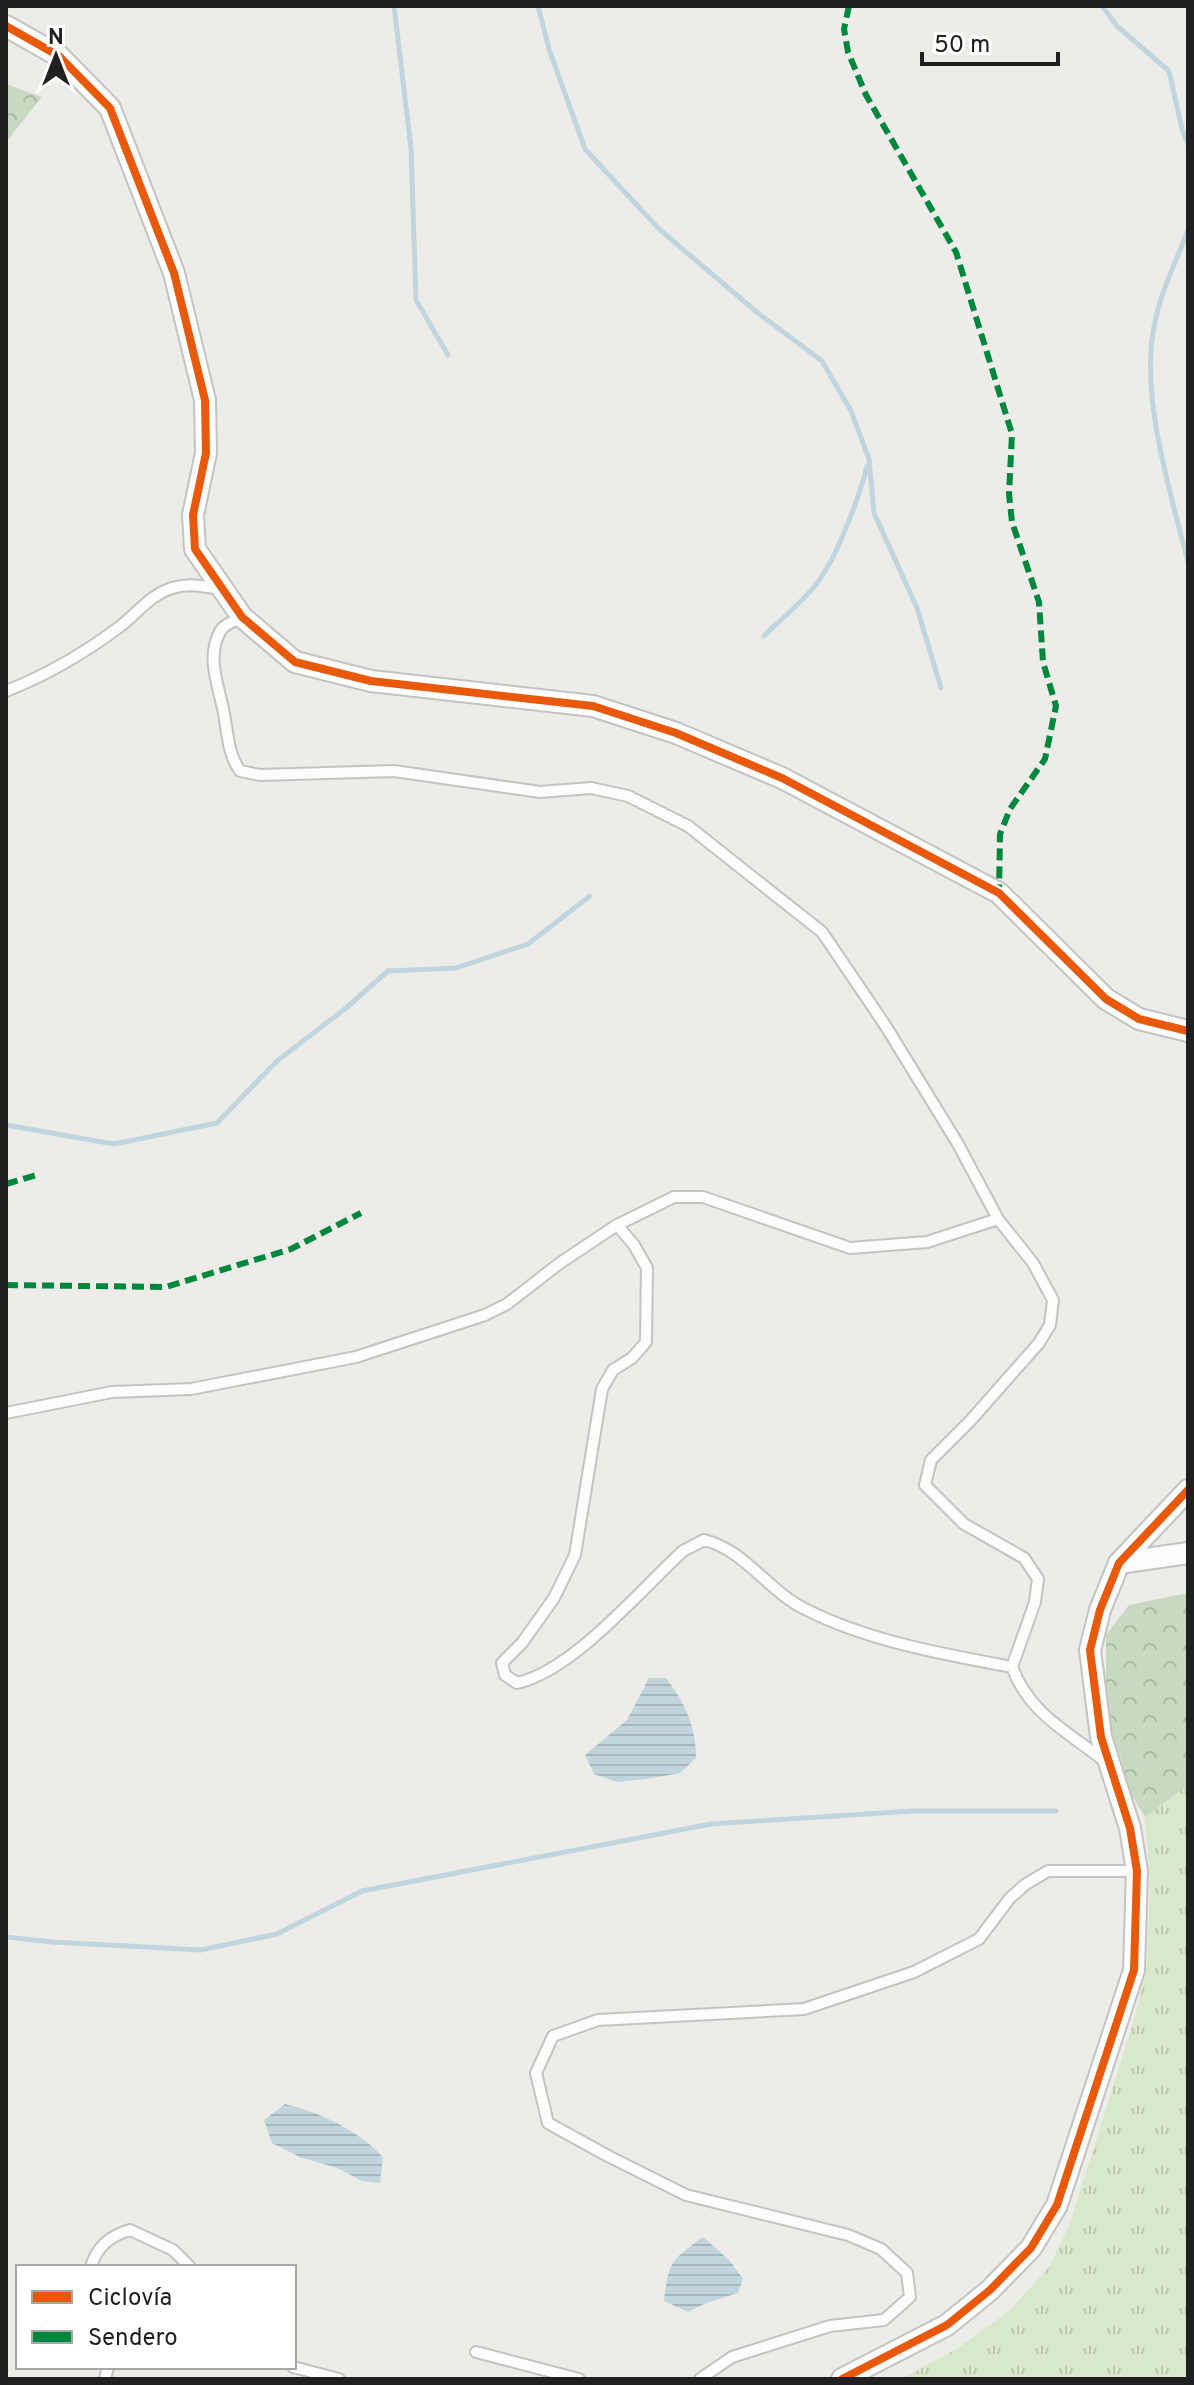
<svg xmlns="http://www.w3.org/2000/svg" width="1194" height="2385" viewBox="0 0 1194 2385" font-family="Overpass,sans-serif">
  <style>
    .grass { fill: url(#grass-tufts) }
    .forest { fill: url(#forest-crowns) }
    .water { fill: url(#water-rules) }
    .lines { fill: none; stroke-linecap: round; stroke-linejoin: round }
    .stream { stroke: #c0d5dd; stroke-width: 5 }
    .lane-casing { stroke: #c3c3c1; stroke-width: 14 }
    .street-casing { stroke: #c3c3c1; stroke-width: 24 }
    .lane { stroke: #fcfcfc; stroke-width: 10 }
    .street { stroke: #fcfcfc; stroke-width: 20 }
    .quiet { stroke: #00873e; stroke-width: 6; stroke-dasharray: 12 6; stroke-linecap: butt }
    .cycleway-casing { stroke: #fff; stroke-width: 13 }
    .cycleway { stroke: #e8590c; stroke-width: 8 }
  </style>
  <defs>
    <pattern id="grass-tufts" width="24" height="20" patternUnits="userSpaceOnUse" patternTransform="scale(2)"><rect width="24" height="20" fill="#d8e8cb"/><path d="M3 7l-1-3M5 7V3M7 7l1-3M15 17l-1-3M17 17v-4M19 17l1-3" fill="none" stroke="#b9c7ae"/></pattern>
    <pattern id="forest-crowns" width="20" height="18" patternUnits="userSpaceOnUse" patternTransform="scale(2)"><rect width="20" height="18" fill="#c8d9c1"/><path d="M2 6a3 3 0 1 1 6 0M12 15a3 3 0 1 1 6 0" fill="none" stroke="#acbaa6"/></pattern>
    <pattern id="water-rules" width="6" height="5" patternUnits="userSpaceOnUse" patternTransform="scale(2)"><rect width="6" height="5" fill="#c0d5dd"/><path d="M0 2.5h6" fill="none" stroke="#a5b7bd"/></pattern>
  </defs>
  <rect width="100%" height="100%" fill="#edece9"/>
  <path class="grass" d="M1188 1789V2379H902L958 2348 1009 2311 1050 2266 1070 2223 1135 2017 1147 1963 1150 1881 1145 1817 1181 1790Z"/>
  <path class="forest" d="M6 84 42 97 6 142Z
    M1188 1593V1789L1181 1790 1145 1817 1128 1789 1121 1758 1106 1717V1635L1129 1605Z"/>
  <path class="water" d="M649 1678H666C685 1703 696 1726 696 1758L680 1773 646 1779 617 1782 594 1774 585 1755 627 1720Z
    M285 2104C322 2113 357 2130 383 2157L380 2183 362 2181 337 2168 300 2157 272 2143 264 2120Z
    M703 2237 730 2261 743 2279 738 2293 706 2303 688 2312 664 2301C668 2261 672 2260 703 2237Z"/>
  <g class="lines">
    <path class="stream" d="M394 6 411 148 416 300 448 355
      M538 6 549 49 585 149 659 229 759 314 822 361 851 411 869 459 874 513 917 608 941 688
      M1102 6 1117 26 1169 71 1182 129 1188 144
      M1188 230C1176 262 1160 293 1154 327 1140 396 1171 495 1188 562
      M764 636C780 620 799 605 814 587 835 563 859 498 867 466
      M6 1125 114 1144 217 1123 277 1061 346 1008 388 971 456 968 528 944 590 896
      M6 1937 53 1942 201 1950 277 1934 362 1891 711 1824 912 1811H1056"/>
    <g class="lane-casing">
      <path id="lane" d="M242 617C235 621 226 623 221 630 207 653 216 680 222 704 228 728 226 751 240 771L260 775 394 771 540 792 591 788 628 796 688 826 822 932 885 1025 958 1144 998 1219 1033 1263 1053 1300 1050 1325 1039 1343 971 1420 931 1460 925 1485 964 1524 1024 1558 1038 1579 1035 1602 1012 1667C1030 1715 1069 1732 1107 1763
        M6 691C47 675 83 654 118 628 137 614 148 596 172 588 189 583 203 586 220 589
        M617 1225 634 1245 647 1268 646 1342 632 1358 613 1370 602 1389 575 1555 554 1598 522 1643 502 1663 505 1675 517 1683C574 1670 639 1591 683 1551L704 1540C745 1550 768 1591 805 1609 868 1641 942 1654 1012 1667
        M6 1413 112 1392 191 1389 356 1357 485 1315 507 1304 560 1263 617 1225 674 1197H703L850 1248 927 1242 998 1219
        M91 2267C97 2246 110 2236 130 2230L173 2250 190 2267
        M476 2352 579 2379
        M293 2367 339 2379
        M105 2379 108 2367
        M700 2379 732 2357 830 2326 884 2320 910 2297 907 2273 881 2249 848 2235 686 2195 608 2156 548 2123 536 2073 553 2036 598 2020 804 2009 914 1972 979 1939 1010 1898 1026 1884 1048 1871H1137"/>
    </g>
    <g class="street-casing">
      <path id="street" d="M6 26 59 56 110 108 174 273 205 400 206 453 193 515 195 549 242 617 295 662 371 681 593 706 676 733 782 778 999 893 1106 999 1139 1019 1188 1031
        M1119 1563 1188 1553
        M842 2379 947 2325 990 2290 1031 2248 1057 2205 1134 1970 1137 1871 1130 1828 1101 1737 1090 1650 1100 1610 1119 1563 1188 1490"/>
    </g>
    <use href="#lane" class="lane"/>
    <use href="#street" class="street"/>
    <path class="quiet" d="M849 6 844 29 848 52 866 95 956 252 1012 434 1009 494 1012 522 1039 602 1043 662 1056 706 1045 759 1010 809 1000 834 999 893
      M6 1184 37 1175
      M6 1285 166 1287 291 1249 361 1213"/>
    <g class="cycleway-casing">
      <path id="cycleway" d="M6 26 59 56 110 108 174 273 205 400 206 453 193 515 195 549 242 617 295 662 371 681 593 706 676 733 782 778 999 893 1106 999 1139 1019 1188 1031
        M842 2379 947 2325 990 2290 1031 2248 1057 2205 1134 1970 1137 1871 1130 1828 1101 1737 1090 1650 1100 1610 1119 1563 1188 1490"/>
    </g>
    <use href="#cycleway" class="cycleway"/>
  </g>
  <rect width="1194" height="2385" fill="none" stroke="#202020" stroke-width="16"/>
  <rect x="16" y="2265" width="280" height="104" fill="#ffffff" stroke="#a6a6a6" stroke-width="2"/>
  <rect x="32" y="2291" width="40" height="12" fill="#e8590c" stroke="#a6a6a6" stroke-width="2"/>
  <text x="88" y="2305" font-size="24" fill="#202020">Ciclovía</text>
  <rect x="32" y="2331" width="40" height="12" fill="#00873e" stroke="#a6a6a6" stroke-width="2"/>
  <text x="88" y="2345" font-size="24" fill="#202020">Sendero</text>
  <g transform="translate(56 56)" stroke="#ffffff" stroke-width="6" paint-order="stroke">
  <path d="M0-6L14 30L0 20L-14 30Z" fill="#202020"/>
  <text y="-12" font-size="22" font-weight="bold" text-anchor="middle" fill="#202020">N</text>
  </g>
  <path d="M922 52v12h136v-12" fill="none" stroke="#202020" stroke-width="4"/>
  <text x="934" y="52" font-size="24" fill="#202020" stroke="#ffffff" stroke-width="6" paint-order="stroke">50 m</text>
</svg>
